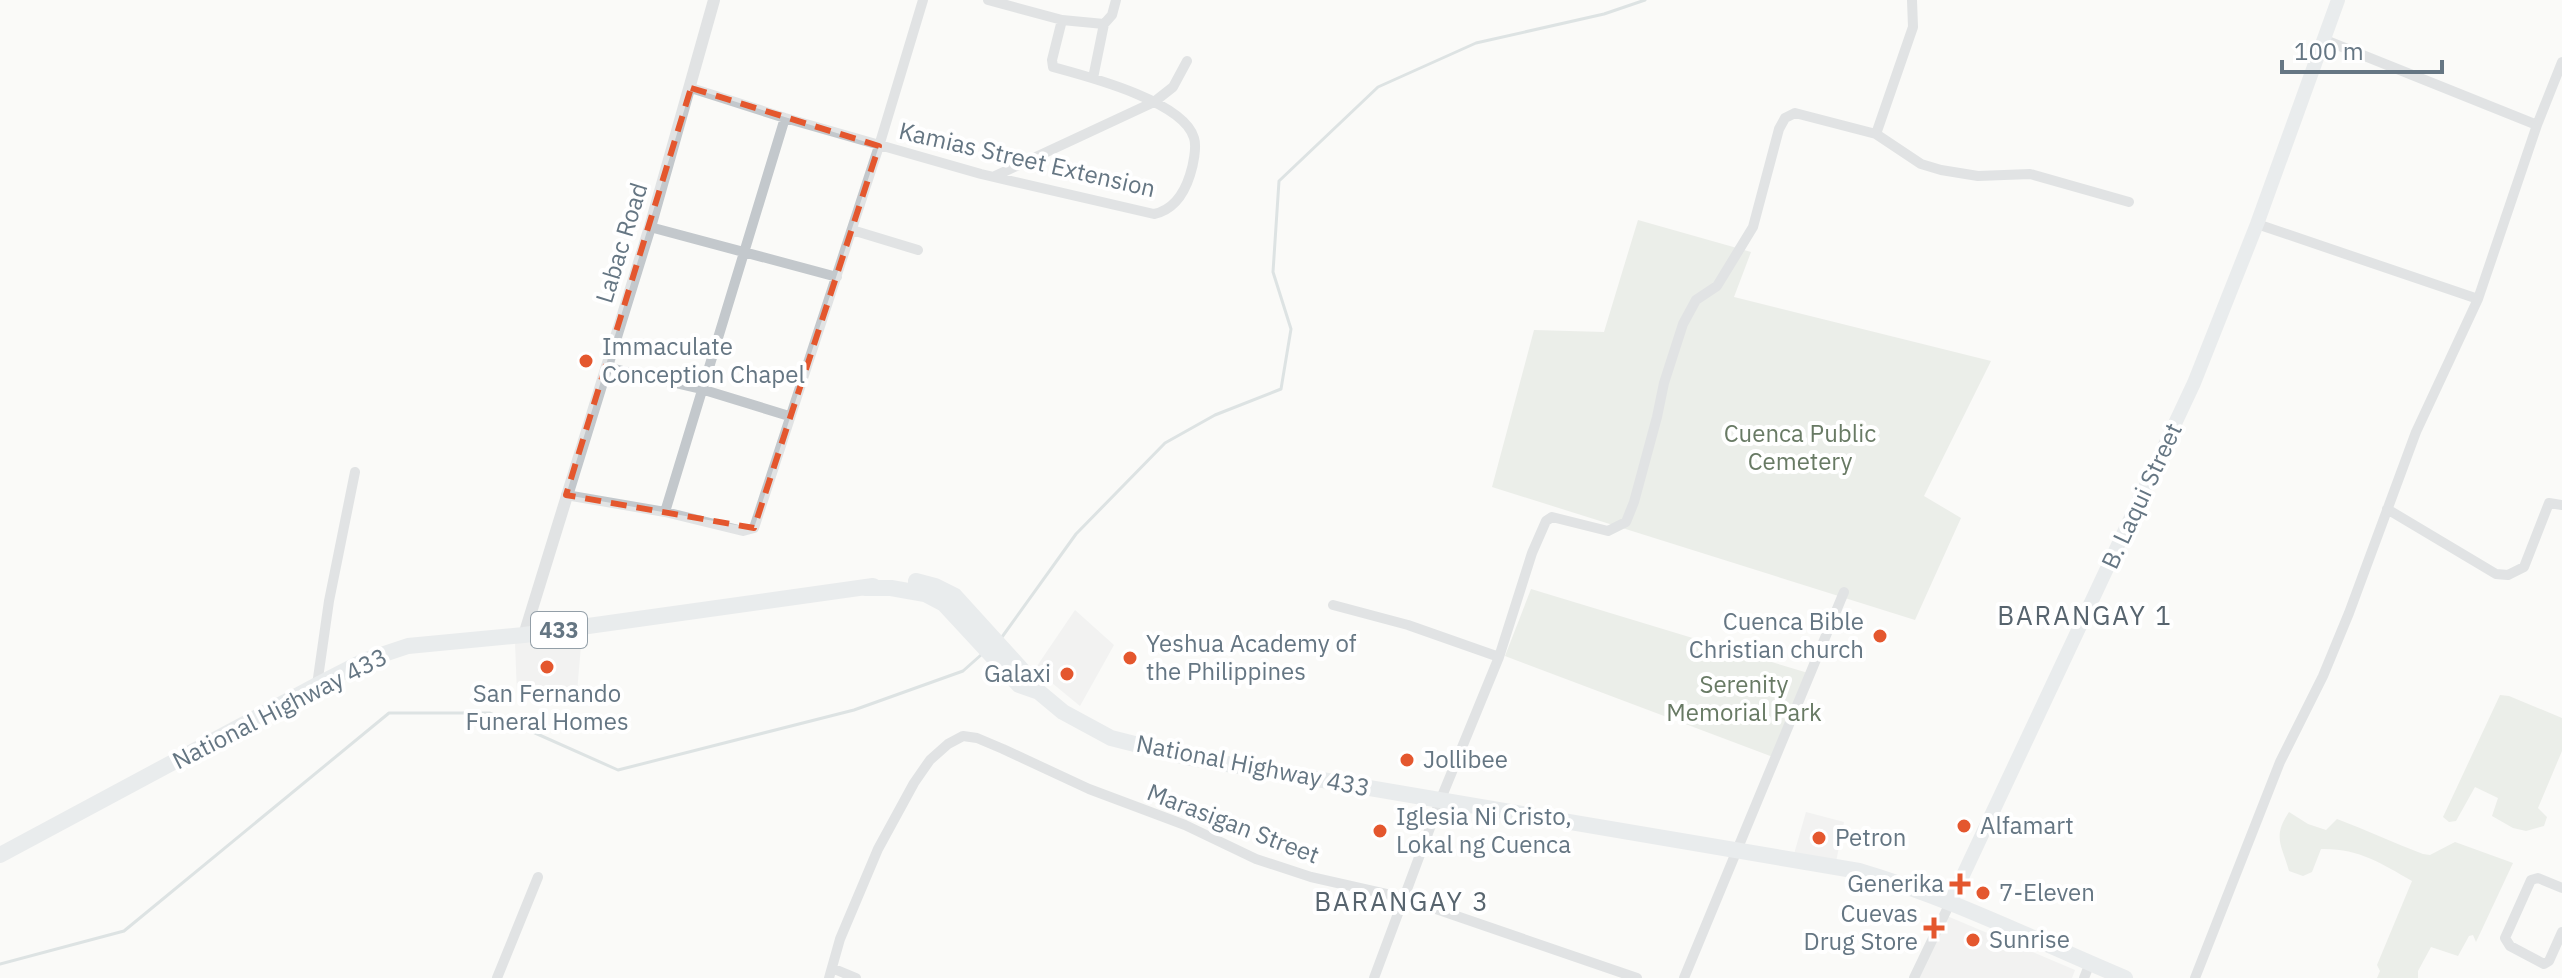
<svg xmlns="http://www.w3.org/2000/svg" width="2562" height="978" viewBox="0 0 2562 978" font-family="'IBM Plex Sans',sans-serif">
  <style>
    .built { fill: #e8e9e9 }
    .green { fill: #dadfd7 }
    .lines { fill: none; stroke-linecap: round; stroke-linejoin: round }
    .stream { stroke: #bbc7cb; stroke-width: 3 }
    .minor { stroke: #c3c8cc; stroke-width: 10 }
    .tertiary { stroke: #c3c8cc; stroke-width: 12 }
    .secondary { stroke: #d6dbdf; stroke-width: 14 }
    .primary { stroke: #d6dbdf; stroke-width: 16 }
    .marked { fill: none; stroke: #e4572e; stroke-width: 6; stroke-dasharray: 16 10; stroke-linejoin: round }
    .poi-dot { fill: #e4572e; stroke: #fff; stroke-width: 3 }
    .labels { text-anchor: middle; stroke-width: 8; stroke-linejoin: round; paint-order: stroke }
    .shield { fill: #fff; stroke: #939fa8; stroke-width: 2 }
    .shield-label { font-size: 22px; font-weight: bold; fill: #657683 }
    .street-label { font-size: 24px; fill: #657683; stroke: #fff }
    .poi-label { font-size: 24px; fill: #657683; stroke: #fff; text-anchor: start }
    .park-label { font-size: 24px; fill: #687a64; stroke: #fff }
    .neighbourhood-label { font-size: 26px; letter-spacing: 2px; fill: #57646e; stroke: #fff }
  </style>
  <rect width="100%" height="100%" fill="#fafaf8"/>
  <path class="built" d="M1075 610 1114 645 1080 706 1035 669Z
    M582 634 577 692 517 694 515 642Z
    M1806 812 1844 822 1836 862 1794 854Z
    M1947 916 2075 970 2072 978H1918Z"/>
  <path class="green" d="M1638 220 1751 252 1734 297 1991 361 1924 496 1961 518 1915 620 1492 487 1534 330 1604 332Z
    M1531 589 1808 673 1773 757 1505 656Z
    M2500 695 2509 696 2562 718V751L2538 808 2547 817 2544 826 2526 831 2513 828 2492 816 2498 798 2475 787 2456 821 2449 822 2443 817Z
    M2289 812 2308 824 2326 830 2337 819C2366 830 2394 843 2423 854L2430 855 2455 842 2513 863 2476 942 2473 935 2469 936 2458 956 2431 947 2418 971V978H2377L2380 971 2377 965 2412 881C2381 863 2358 848 2321 849L2312 872 2303 876 2289 871C2282 845 2272 837 2289 812Z"/>
  <g class="lines">
    <path class="stream" d="M1002 637 1076 534 1165 443 1215 415 1281 389 1291 329 1273 272 1279 181 1378 87 1476 43 1604 14 1645 0
      M0 964 124 931 389 713H490L618 770 854 710 963 671 981 655"/>
    <path class="minor" d="M988 0 1062 20 1104 24 1112 15 1116 0
      M2325 40 2537 125
      M1093 78 1104 24
      M691 88 785 118 981 174 1154 214C1173 210 1184 194 1190 175 1193 166 1197 147 1194 138 1184 101 1086 76 1053 67L1052 60 1062 20
      M1876 134 1921 164 1941 170 1978 176 2030 174 2129 202
      M995 176 1154 102 1173 87 1187 61
      M2257 224 2478 299
      M650 227 837 277
      M852 230 918 250
      M606 367 701 389 789 416
      M566 495 665 512 743 531 754 528 879 146 923 0
      M2387 509 2496 574 2508 575 2524 567 2549 503 2562 505
      M665 512 785 118
      M1333 605 1408 625 1499 657
      M317 685 329 601 355 472
      M2562 888 2538 878 2531 880 2505 938 2510 946 2544 964 2549 961 2562 932
      M832 968 856 978
      M497 978 538 877
      M829 978 840 939 878 849 914 783 930 760 948 744 963 736 977 738 1003 749 1089 789 1185 825 1256 859 1311 877 1404 898 1637 978
      M1374 978 1440 801 1499 657 1532 553 1546 521 1552 517 1608 531 1626 522 1634 502 1657 417 1664 383 1683 324 1696 300 1717 286 1753 227 1779 129 1785 118 1795 113 1876 134 1913 27 1912 0
      M1684 978 1844 592
      M1914 978 1950 903
      M2084 978 2090 963
      M2195 978 2280 762 2323 676 2349 613 2416 432 2478 299 2537 125 2562 62"/>
    <path class="tertiary" d="M524 635 650 227 714 0"/>
    <path class="secondary" d="M1950 903 2194 383 2257 224 2338 0"/>
    <path class="primary" d="M916 581 935 586 955 596 1033 682 1039 692
      M865 588H891L925 594 944 604 1019 685 1039 692 1063 712 1111 738 1186 757 1859 871C1951 898 2037 941 2125 978
      M0 855 317 685 366 660 408 646 524 635 873 586"/>
  </g>
  <path d="M0 0H2562V978H0ZM691 88 879 146 754 528 566 495Z" fill="#fafaf8" fill-opacity=".55" fill-rule="evenodd"/>
  <path class="marked" d="M691 88 879 146 754 528 566 495Z"/>
  <g class="poi-dot">
    <circle cx="586" cy="361" r="8"/>
    <circle cx="1880" cy="636" r="8"/>
    <circle cx="1130" cy="658" r="8"/>
    <circle cx="547" cy="667" r="8"/>
    <circle cx="1067" cy="674" r="8"/>
    <circle cx="1407" cy="760" r="8"/>
    <circle cx="1964" cy="826" r="8"/>
    <circle cx="1380" cy="831" r="8"/>
    <circle cx="1819" cy="838" r="8"/>
    <path d="M1956 872h8v8h8v8h-8v8h-8v-8h-8v-8h8z"/>
    <circle cx="1983" cy="893" r="8"/>
    <path d="M1930 916h8v8h8v8h-8v8h-8v-8h-8v-8h8z"/>
    <circle cx="1973" cy="940" r="8"/>
  </g>
  <g class="labels">
    <rect class="shield" x="531" y="612" width="56" height="36" rx="6"/>
    <g class="shield-label">
      <text x="559" y="638">433</text>
    </g>
    <g class="street-label">
      <text transform="translate(1027 160) rotate(13)" y="8">Kamias Street Extension</text>
      <text transform="translate(622 243) rotate(-73)" y="8">Labac Road</text>
      <text transform="translate(2142 496) rotate(-65)" y="8">B. Laqui Street</text>
      <text transform="translate(280 709) rotate(-27)" y="8">National Highway 433</text>
      <text transform="translate(1253 766) rotate(11)" y="8">National Highway 433</text>
      <text transform="translate(1233 824) rotate(21)" y="8">Marasigan Street</text>
    </g>
    <g class="poi-label">
      <text x="602" y="355">Immaculate<tspan x="602" dy="28">Conception Chapel</tspan></text>
      <text x="1864" y="630" text-anchor="end">Cuenca Bible<tspan x="1864" dy="28">Christian church</tspan></text>
      <text x="1146" y="652">Yeshua Academy of<tspan x="1146" dy="28">the Philippines</tspan></text>
      <text x="1051" y="682" text-anchor="end">Galaxi</text>
      <text x="547" y="702" text-anchor="middle">San Fernando<tspan x="547" dy="28">Funeral Homes</tspan></text>
      <text x="1423" y="768">Jollibee</text>
      <text x="1396" y="825">Iglesia Ni Cristo,<tspan x="1396" dy="28">Lokal ng Cuenca</tspan></text>
      <text x="1980" y="834">Alfamart</text>
      <text x="1835" y="846">Petron</text>
      <text x="1944" y="892" text-anchor="end">Generika</text>
      <text x="1999" y="901">7-Eleven</text>
      <text x="1918" y="922" text-anchor="end">Cuevas<tspan x="1918" dy="28">Drug Store</tspan></text>
      <text x="1989" y="948">Sunrise</text>
    </g>
    <g class="park-label">
      <text x="1800" y="442">Cuenca Public<tspan x="1800" dy="28">Cemetery</tspan></text>
      <text x="1744" y="693">Serenity<tspan x="1744" dy="28">Memorial Park</tspan></text>
    </g>
    <g class="neighbourhood-label">
      <text x="2085" y="625">BARANGAY 1</text>
      <text x="1402" y="911">BARANGAY 3</text>
    </g>
  </g>
  <path d="M2282 60v12h160v-12" fill="none" stroke="#657683" stroke-width="4"/>
  <text x="2294" y="60" font-size="24" fill="#657683" stroke="#ffffff" stroke-width="6" paint-order="stroke">100 m</text>
</svg>
